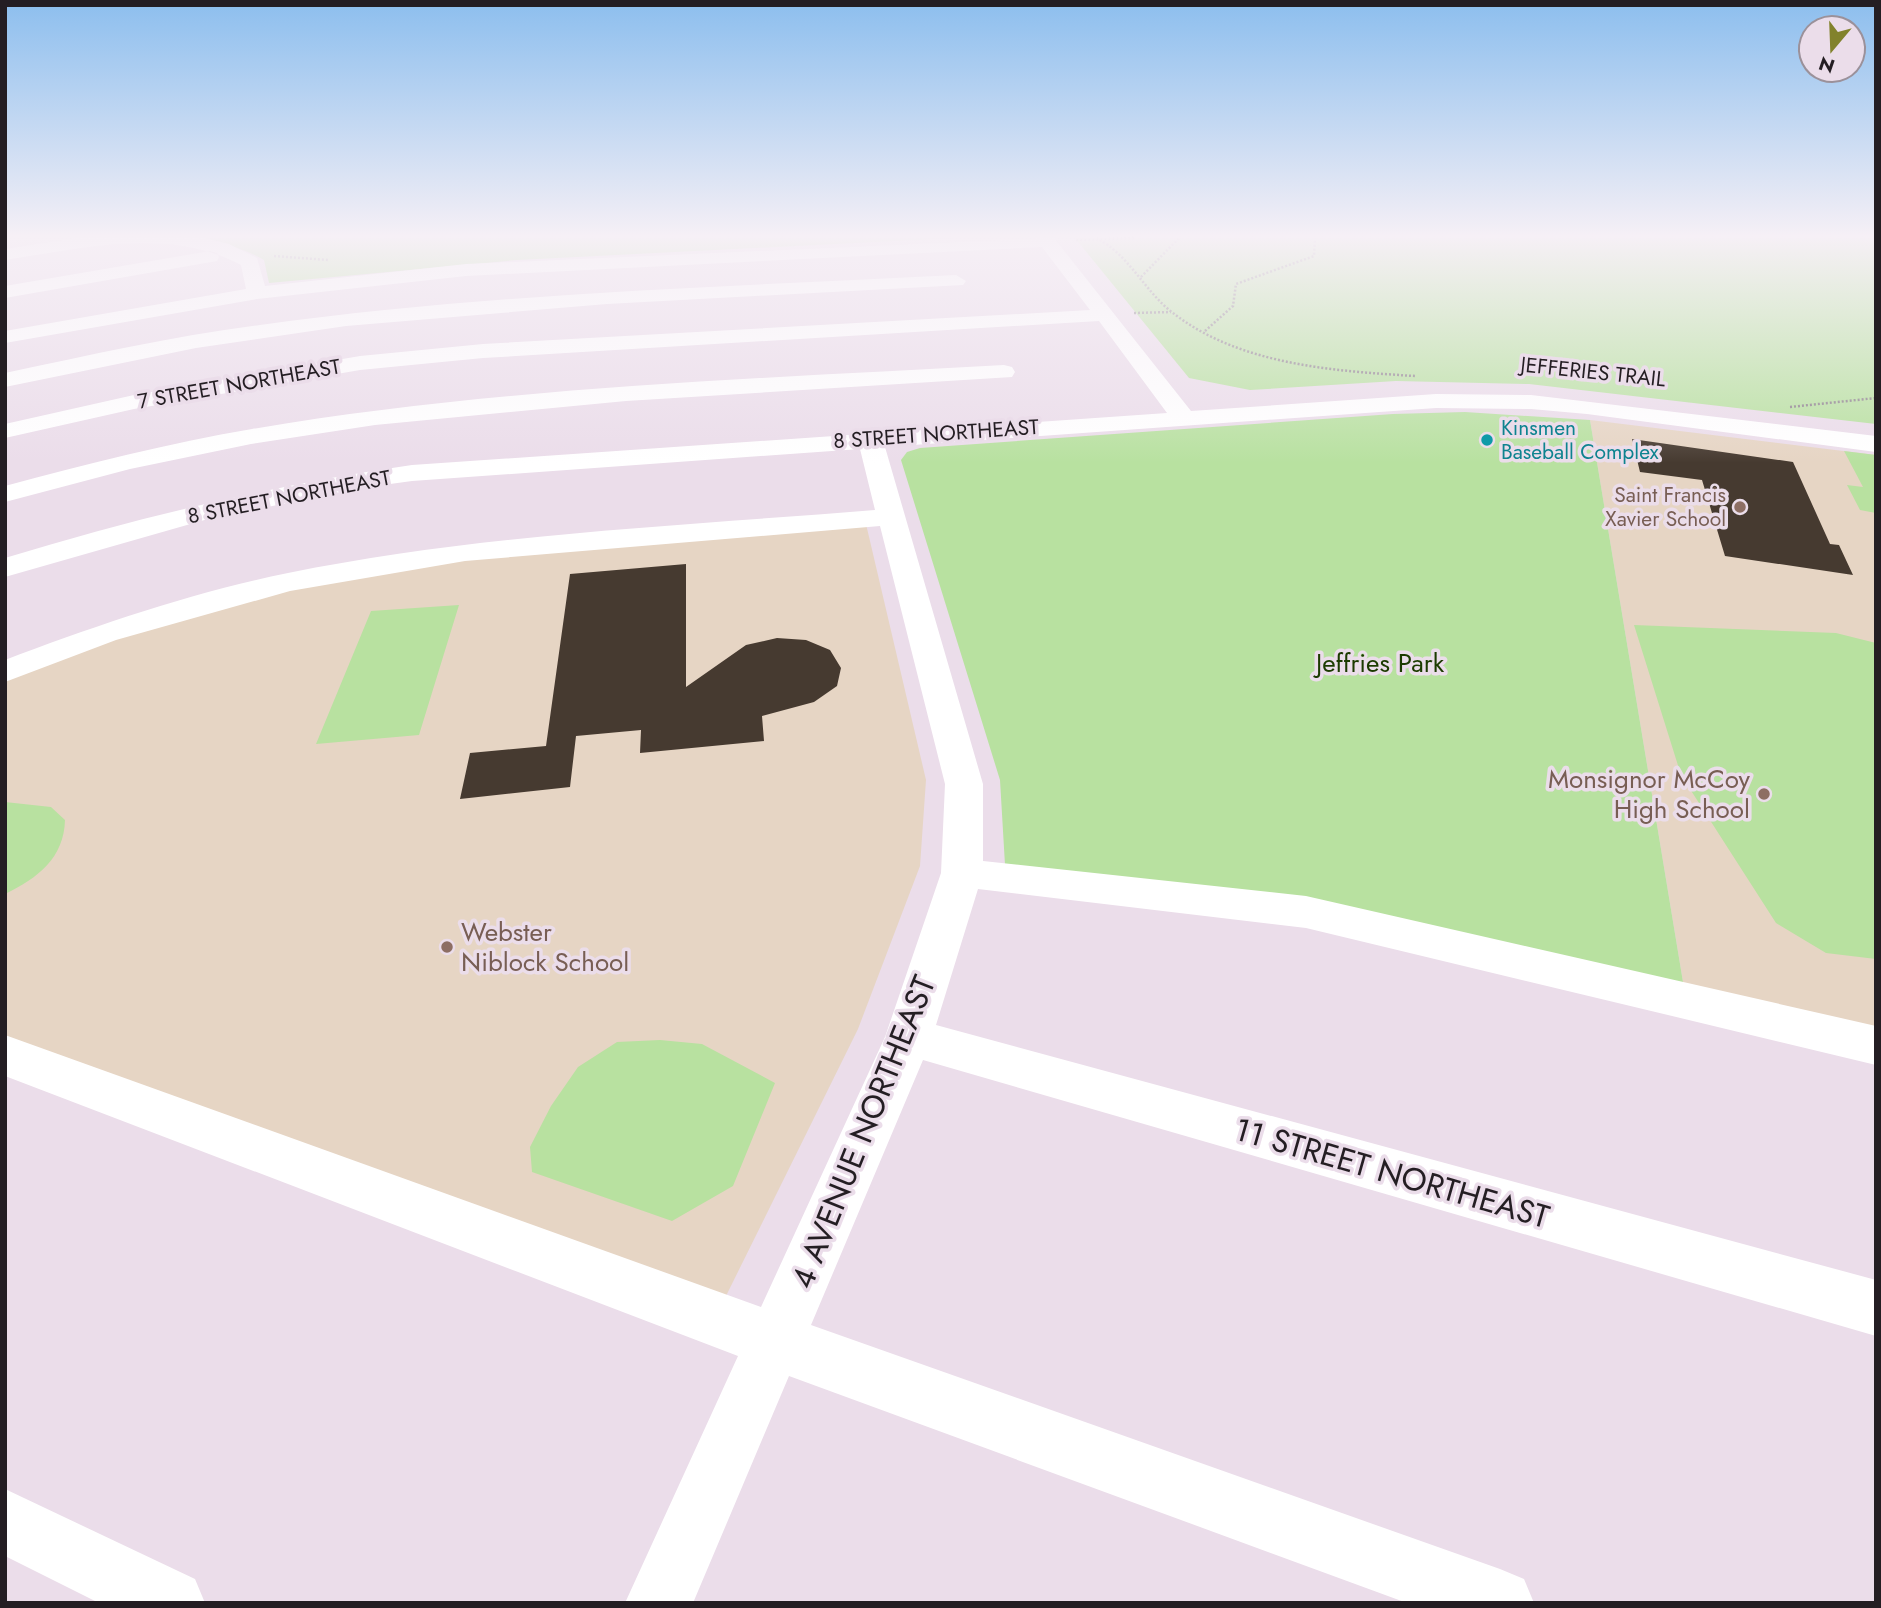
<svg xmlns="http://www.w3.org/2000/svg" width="1881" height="1608" viewBox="0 0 1881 1608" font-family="Jost,sans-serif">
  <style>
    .education { fill: #e6d5c4 }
    .green { fill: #b8e1a0 }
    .building { fill: #463a30 }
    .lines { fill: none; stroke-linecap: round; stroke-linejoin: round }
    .path { stroke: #8d838c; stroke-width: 2.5; stroke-dasharray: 2 2; stroke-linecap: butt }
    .minor { fill: #fff; fill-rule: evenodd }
    .culture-dot { fill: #0f9aa8; stroke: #ebddea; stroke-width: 2.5 }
    .education-dot { fill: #8d6e63; stroke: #ebddea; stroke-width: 2.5 }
    .labels { text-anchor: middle; stroke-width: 7; stroke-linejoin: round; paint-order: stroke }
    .far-street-label { font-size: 21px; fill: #241e23; stroke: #ebddea }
    .far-culture-label { font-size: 21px; fill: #0d838f; stroke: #ebddea; text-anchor: start }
    .far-education-label { font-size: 21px; fill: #785e54; stroke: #ebddea; text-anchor: end }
    .park-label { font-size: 26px; fill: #1c3b00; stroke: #ebddea }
    .education-label { font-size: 26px; fill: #785e54; stroke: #ebddea; text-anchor: end }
    .near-street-label { font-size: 32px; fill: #241e23; stroke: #ebddea }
  </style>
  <rect width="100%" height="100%" fill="#ebddea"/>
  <path class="education" d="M1590 420 1876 455V1032L1684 988Z
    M866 524 926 780 920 866 858 1029 726 1296 5 1037V681L116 638 291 588 460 559Z"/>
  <path class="green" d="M178 238H953L517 260 269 283 264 260C239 245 208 240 178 238Z
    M1075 238H1876V424L1529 384 1396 381 1250 390 1189 378Z
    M1465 412 1590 420 1684 988 1005 865 1000 780 901 460 907 452 920 448 1393 414Z
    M1844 451 1876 455V513L1860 510 1847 485 1863 487Z
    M459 605 419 735 316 744 371 611Z
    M1634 625 1836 633 1876 643V959L1826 953 1776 923 1681 775Z
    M5 802 51 807 65 820C64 858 38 878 5 894Z
    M660 1040 702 1044 775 1083 733 1186 672 1221 532 1172 530 1147 551 1106 578 1067 617 1042Z"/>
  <path class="building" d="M1632 439 1793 462 1830 544 1839 545 1853 575 1725 556 1702 480 1640 472Z
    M686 564V687L746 645 777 638 806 640 830 650 841 668 837 686 814 702 762 716 764 741 640 753 641 730 576 736 570 787 460 799 470 753 546 746 570 574Z"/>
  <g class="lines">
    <path class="path" d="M1096 238C1129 254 1144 291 1173 313 1240 365 1334 371 1415 376
      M1076 240 1136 238
      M274 256 328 260
      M1141 277 1179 238
      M1134 313 1171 312
      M1205 331 1233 306 1236 284 1314 256 1315 238
      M1790 407 1876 398"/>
    <path class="minor" d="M78 238H205L229 244 257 258 265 286 466 264 1054 238 1191 411 1436 394 1531 395 1876 436V452L1587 414 1531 409 1436 408 885 447 983 784V861L1306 896 1876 1026V1065L1306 928 978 889 936 1025 1876 1280V1336L923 1060 811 1325 1500 1569 1524 1579 1534 1603H1407L789 1376 693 1603H625L738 1356 5 1076V1035L761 1307 885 1037 941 873 945 784 880 526 465 561 290 591 116 640 5 682V660C94 626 194 592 288 573 481 534 679 526 875 510L860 449 412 481 361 488 208 519 5 577V558C139 517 274 485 412 465L1167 413 1099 321 483 358 360 370 134 409 5 438V424L134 395 360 356 483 344 1090 310 1042 247 466 276 257 299 5 343V331L246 289 241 265C167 226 84 248 5 260V249Z
      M210 251 217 253 219 257 217 261 5 298V286Z
      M956 275 966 281 963 285 607 304 346 326 196 348 5 387V373C90 355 174 336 260 325 490 293 724 287 956 275Z
      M1004 365 1012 367 1015 372 1012 377 626 401 375 425 251 444 130 469 5 502V486C87 464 169 443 252 429 500 387 753 379 1004 365Z
      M5 1489 195 1579 205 1603H99L5 1556Z"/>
  </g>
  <linearGradient id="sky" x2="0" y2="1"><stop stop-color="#8cbeee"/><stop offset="0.51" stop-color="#f6f0f6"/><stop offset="1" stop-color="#f6f0f6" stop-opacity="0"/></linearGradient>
  <rect width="1881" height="463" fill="url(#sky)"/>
  <circle class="culture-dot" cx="1487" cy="440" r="7"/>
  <g class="education-dot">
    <circle cx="1740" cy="507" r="7"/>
    <circle cx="1764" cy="794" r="7"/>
    <circle cx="447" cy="947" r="7"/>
  </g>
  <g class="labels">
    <g class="far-street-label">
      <text transform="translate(1593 372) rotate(6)" y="7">JEFFERIES TRAIL</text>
      <text transform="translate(239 384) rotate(-10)" y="7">7 STREET NORTHEAST</text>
      <text transform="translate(936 434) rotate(-4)" y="7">8 STREET NORTHEAST</text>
      <text transform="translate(289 497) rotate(-11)" y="7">8 STREET NORTHEAST</text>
    </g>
    <g class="far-culture-label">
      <text x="1501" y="435">Kinsmen<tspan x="1501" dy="24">Baseball Complex</tspan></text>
    </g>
    <g class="far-education-label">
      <text x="1726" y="502">Saint Francis<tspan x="1726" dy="24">Xavier School</tspan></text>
    </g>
    <g class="park-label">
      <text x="1380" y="672">Jeffries Park</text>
    </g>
    <g class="education-label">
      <text x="1750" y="788">Monsignor McCoy<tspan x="1750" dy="30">High School</tspan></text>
      <text x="461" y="941" text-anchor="start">Webster<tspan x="461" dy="30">Niblock School</tspan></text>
    </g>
    <g class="near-street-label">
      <text transform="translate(863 1132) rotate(-68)" y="11">4 AVENUE NORTHEAST</text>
      <text transform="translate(1392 1173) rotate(16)" y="11">11 STREET NORTHEAST</text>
    </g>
  </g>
  <rect width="1881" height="1608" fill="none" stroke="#241e23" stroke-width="14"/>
  <g transform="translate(1832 49) rotate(199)"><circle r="33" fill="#ebddea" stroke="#9b919a" stroke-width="2"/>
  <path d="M0-5L12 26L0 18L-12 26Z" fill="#82822c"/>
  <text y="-10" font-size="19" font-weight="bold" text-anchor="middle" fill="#241e23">N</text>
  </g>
</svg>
